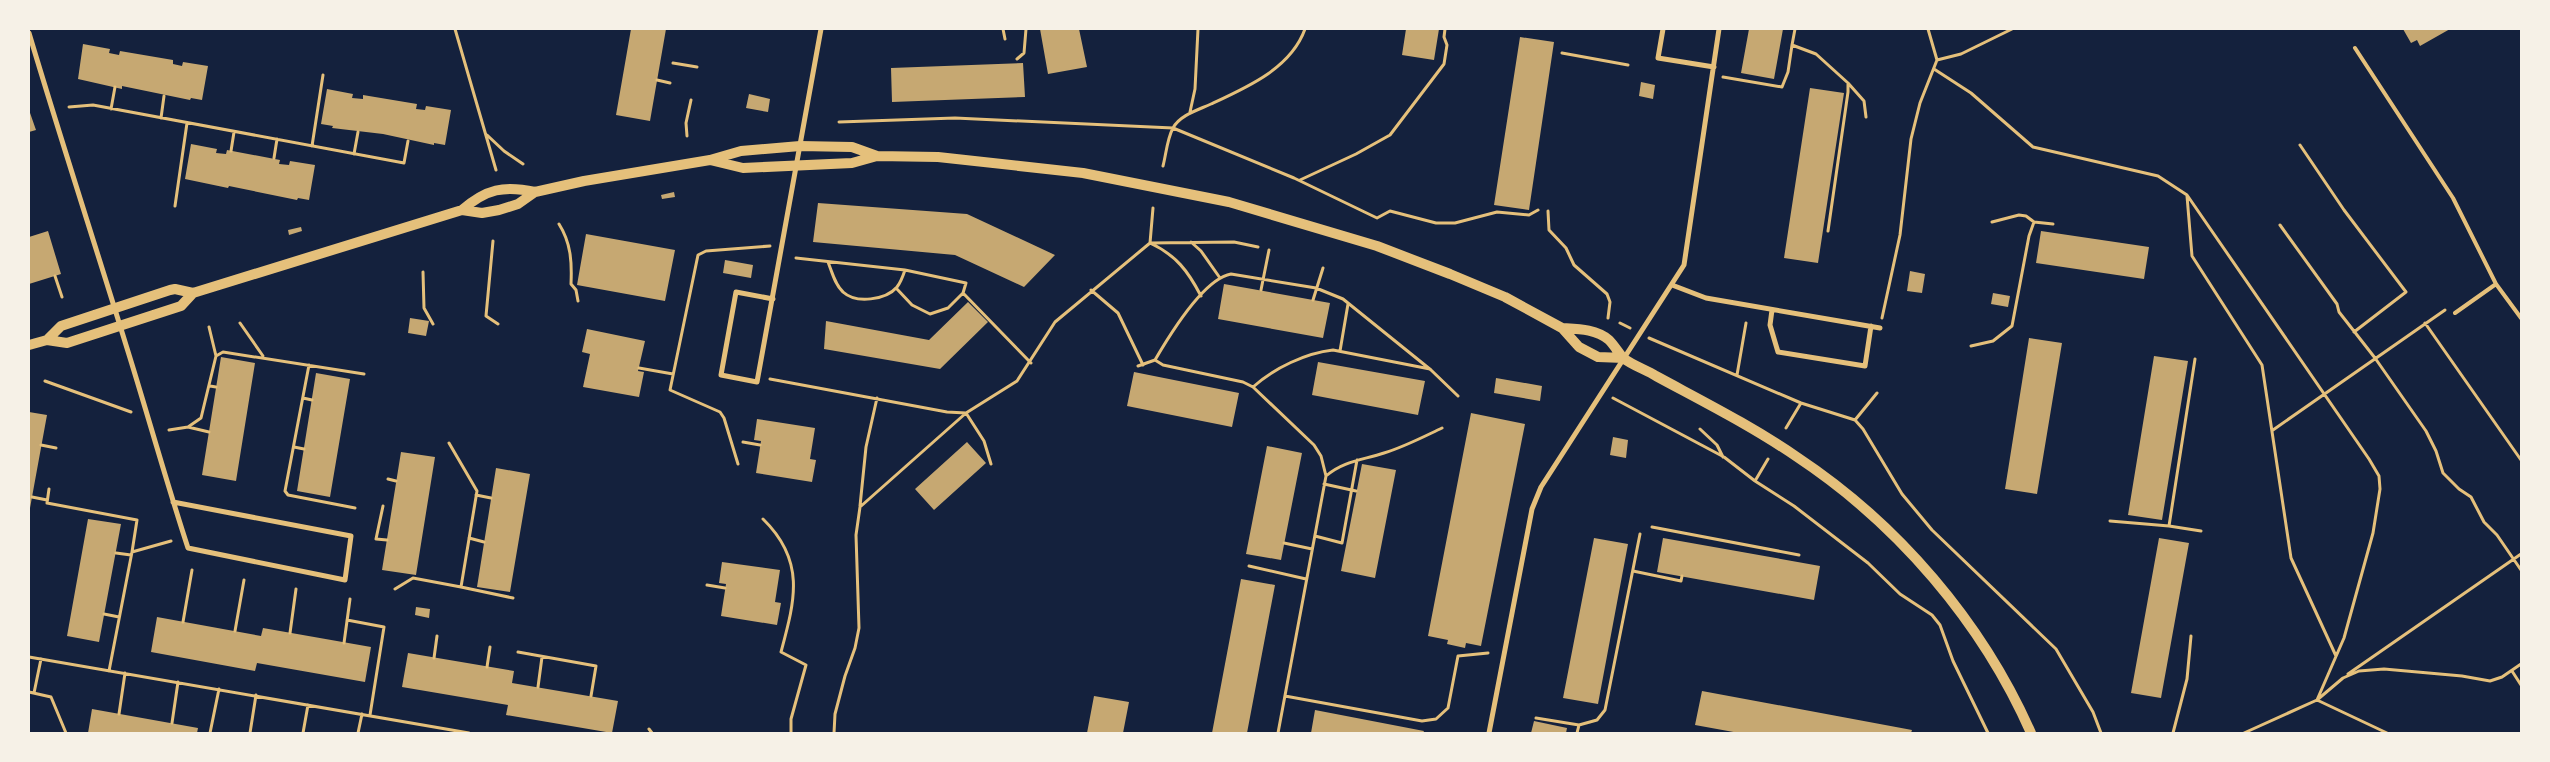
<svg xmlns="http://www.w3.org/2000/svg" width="2550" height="762" viewBox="0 0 2550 762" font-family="'Source Sans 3',sans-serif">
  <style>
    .building { fill: #c6a872 }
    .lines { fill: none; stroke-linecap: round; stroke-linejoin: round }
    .path { stroke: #e5c07b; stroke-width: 3 }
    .service { stroke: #e5c07b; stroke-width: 4 }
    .minor { stroke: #e5c07b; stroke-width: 5 }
    .secondary { stroke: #e5c07b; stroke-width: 10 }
  </style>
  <rect width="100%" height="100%" fill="#14213d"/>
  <path class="building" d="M631 29H666L650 121 616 115Z
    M1040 29H1079L1087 67 1048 74Z
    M1406 29H1439L1434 60 1402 55Z
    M1749 29H1783L1774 79 1741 73Z
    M2403 29H2450L2420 46 2417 40 2411 43Z
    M1520 37 1554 42 1529 210 1494 205Z
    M83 44 110 49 109 53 119 55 120 51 173 60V64L182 66 183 62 208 66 202 100 191 98 190 100 122 86V89L78 79Z
    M1023 63 1025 97 892 102 891 68Z
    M1641 82 1655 85 1653 99 1639 96Z
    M1810 88 1844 93 1818 263 1784 258Z
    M327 89 353 94 352 98 363 99V95L417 104 416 109 425 110 426 106 451 110 445 145 434 143V145L383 134 332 128 333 126 321 124Z
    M749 94 770 99 768 112 746 108Z
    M29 110 36 130 29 132Z
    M191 144 217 149 216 153 226 154 227 150 280 160 279 164 289 165 290 161 315 165 309 200 298 198 297 200 229 186 228 188 185 179Z
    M674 192 675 197 662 199 661 195Z
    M818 203 967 214 1055 255 1024 287 955 255 813 242Z
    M301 227 302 231 289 235 288 230Z
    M48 231 61 274 29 284V237Z
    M2041 231 2149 247 2144 279 2036 263Z
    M586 234 675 250 665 301 577 285Z
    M725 260 753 265 751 278 723 273Z
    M1910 271 1925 274 1922 293 1907 291Z
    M1224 284 1330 303 1323 338 1218 319Z
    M1993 293 2010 296 2008 307 1991 304Z
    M968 302 988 322 940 369 824 349 826 321 929 340Z
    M410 318 429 321 426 336 408 333Z
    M587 329 645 341 638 371 644 372 639 397 583 387 590 354 582 352Z
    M2029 338 2062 343 2037 494 2005 489Z
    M2154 356 2188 361 2162 520 2128 515Z
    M221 357 255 363 236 481 202 475Z
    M1318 362 1425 381 1418 415 1312 395Z
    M1134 372 1239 393 1232 427 1127 406Z
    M316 373 350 379 330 497 297 491Z
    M1496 378 1542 386 1540 401 1494 393Z
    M29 412 47 415 30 508H29Z
    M1471 413 1525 424 1481 646 1466 643 1465 648 1447 644 1448 640 1428 636Z
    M757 419 815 428 810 459 816 460 812 482 756 473 761 441 754 440Z
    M1613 437 1628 440 1626 458 1610 455Z
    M967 442 986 463 934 510 915 489Z
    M1267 446 1302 453 1281 560 1246 554Z
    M401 452 435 457 416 575 382 570Z
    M1362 464 1396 470 1375 578 1341 571Z
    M496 468 530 474 510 592 477 587Z
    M88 519 121 524 99 642 67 636Z
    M1594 538 1628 544 1598 704 1563 698Z
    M1663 538 1820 566 1814 600 1657 572Z
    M2159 538 2189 543 2161 698 2131 693Z
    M722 562 780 570 775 602 781 603 777 625 721 616 726 584 719 583Z
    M1241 579 1275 585 1247 733H1212Z
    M416 607 430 609 429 618 415 615Z
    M157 617 261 636 263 628 371 647 365 682 257 663 255 671 151 652Z
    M408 653 514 671 512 683 618 701 612 733 506 715 508 705 402 687Z
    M1702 691 1912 730 1911 733H1739L1695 725Z
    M1094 696 1129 702 1123 733H1087Z
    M92 709 198 728 197 733H88Z
    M1315 710 1424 731 1423 733H1311Z
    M1534 721 1567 728 1566 733H1531Z"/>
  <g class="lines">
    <path class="path" d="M455 29 496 170
      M1003 29 1005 39
      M1795 29 1792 45 1816 54 1848 83 1864 101 1866 117
      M1562 53 1628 65
      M1017 59 1024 53 1026 29
      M1937 60 1961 54 2012 29
      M673 63 697 67
      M1934 69 1971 93 2033 147 2158 176 2187 195 2369 459 2379 476 2380 489 2373 533 2344 638 2317 700 2387 733
      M1723 77 1782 87 1788 72 1792 45
      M657 80 670 83
      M69 107 93 105 404 163 408 141
      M111 109 115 87
      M1190 112 1195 89 1198 29
      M161 118 164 96
      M839 122 955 118 1173 128 1294 178 1377 218 1390 211 1436 223H1455L1497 212 1529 215 1538 210
      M487 135 504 151 523 164
      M687 136 686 123 691 100
      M2300 145 2344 210 2406 292 2354 332
      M312 146 323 75
      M231 151 234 132
      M354 154 358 132
      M274 158 277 139
      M1163 166C1166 155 1167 139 1173 128 1180 115 1198 110 1211 104 1248 87 1291 68 1305 29
      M1300 180 1356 154 1390 135 1444 64 1447 45 1444 37 1445 29
      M2187 196 2192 256 2262 365 2291 558 2336 656
      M175 206 187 123
      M1548 211 1549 230 1566 248 1574 265 1607 294 1610 302 1608 318
      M1992 222 2019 215 2026 216 2034 222 2053 224
      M559 224C571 243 572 262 571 284L576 290 578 301
      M2280 225 2337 304 2339 312 2375 358 2426 431 2436 451 2443 473 2459 489 2471 497 2484 522 2497 535 2521 570
      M1828 231 1848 92V83
      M493 241 486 316 498 324
      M1191 242 1201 251 1220 278
      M1150 243C1176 255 1188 271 1201 296
      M1150 243 1153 208
      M796 258 905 270 966 283 963 293
      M828 262C832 272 835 285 843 292 856 304 886 300 897 287 901 282 903 276 905 270
      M423 272 424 308 433 324
      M55 276 62 297
      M896 288 912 305 930 314 948 308 963 293 1031 363
      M1091 290 1118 313 1143 365
      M1261 290 1269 250
      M1313 300 1323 268
      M1882 318 1900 235 1911 139 1920 103 1937 60 1928 29
      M240 323 263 356
      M1620 323 1630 328
      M2425 323 2521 460
      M209 327 216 356
      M1649 338 1801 403 1855 420 1863 429 1902 494 1932 530 2056 649 2093 712 2101 733
      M1971 346 1993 341 2012 326 2029 236 2034 222
      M1340 351 1348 304
      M1155 360 1163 365 1243 382 1253 387 1314 445 1321 456 1326 476
      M309 365 285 491 288 495 355 508
      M1138 366 1155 360C1169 336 1203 279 1231 274L1316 288 1343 299 1431 370 1458 396
      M639 368 673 374
      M1737 375 1746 323
      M770 379 947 412 966 413 984 441 991 464
      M45 381 131 412
      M210 386 216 387
      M1253 387C1274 368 1306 353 1333 350L1430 369
      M303 398 312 400
      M1613 398 1724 457 1755 481 1794 506 1868 563 1900 594 1932 615 1940 625 1953 661 1988 733
      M1855 420 1877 393
      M188 427 209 432
      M1786 428 1801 403
      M1700 429 1717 445 1723 457
      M169 430 188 427 201 418 216 356 223 352 364 374
      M2273 430 2445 310
      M743 442 760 445
      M41 445 56 448
      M294 447 304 449
      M738 464 724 418 720 412 670 390 698 255 706 251 770 246
      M388 479 396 481
      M1755 481 1768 459
      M1324 484 1356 491
      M49 489 47 503 137 520 132 552
      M476 495 491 498
      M32 497 47 500
      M383 506 376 539 387 540
      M860 506 866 447 877 398
      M763 519C806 561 795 600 781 652L806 665 791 719V733
      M2110 521 2169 526 2195 359
      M2169 526 2201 531
      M1652 527 1799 555
      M1315 536 1342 543 1357 460
      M469 538 484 542
      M1284 543 1312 549
      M116 553 131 555
      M1249 566 1306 579
      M1633 571 1681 581 1682 576
      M707 585 725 588
      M461 587 513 598
      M395 589 413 578 461 587 477 491 449 443
      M104 614 119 617
      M347 620 384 627 370 715
      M183 622 192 570
      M235 631 244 580
      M290 633 296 589
      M344 643 350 599
      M518 652 596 666 591 696
      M29 657 469 733
      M434 658 437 636
      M487 667 490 647
      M109 671 132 552 171 541
      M2512 671 2521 685
      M2348 674 2521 554
      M538 687 542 657
      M29 692 51 697 66 733
      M34 693 41 659
      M1285 696 1422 721 1436 719 1448 708 1458 656 1488 653
      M119 714 125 673
      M1536 718 1579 725
      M172 723 178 682
      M649 729 652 733
      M210 733 219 689
      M250 733 256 695
      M303 733 308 705
      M358 733 362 714
      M834 733 835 714 845 676 855 648 859 628 856 535 860 507 966 413 1017 381 1055 322 1150 243 1234 242 1258 247
      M1278 733 1326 476C1343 461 1363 460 1384 453 1404 447 1423 437 1442 428
      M1577 733 1579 725 1597 720 1605 710 1640 534
      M2173 733 2187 679 2191 636
      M2244 733 2317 700 2343 678 2359 671 2384 669 2462 676 2490 681 2502 677 2521 664"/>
    <path class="service" d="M2355 48 2453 198 2496 284 2521 318
      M2455 313 2496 284"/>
    <path class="minor" d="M1663 29 1658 58 1714 67
      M29 33C60 137 94 241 126 345 147 412 166 481 188 548L345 580 351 536 173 502
      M1672 285 1706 298 1880 328
      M773 299 736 292 721 375 757 382 821 29
      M1772 310 1770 325 1778 352 1865 366 1871 326
      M1489 733 1532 509 1541 487 1684 265 1719 29"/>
    <path class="secondary" d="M710 160 743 168 852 163 877 156 938 157 1083 173 1229 202 1377 246 1450 274 1505 297 1562 328 1579 347 1598 357 1624 358
      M462 210 482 213 499 210 518 204 535 192 584 181 710 160 741 151 800 146 852 147 877 156
      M1562 328C1578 329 1596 329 1609 340 1614 345 1618 352 1623 358 1632 365 1646 370 1656 376 1704 402 1752 426 1797 457 1898 524 1982 622 2031 733
      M47 340 61 326 170 290 175 289 193 293
      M29 345 47 340 67 343 181 306 193 293 462 210C486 189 504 185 535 192"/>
  </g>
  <rect width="2550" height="762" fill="none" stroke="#f6f1e7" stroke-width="60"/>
</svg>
